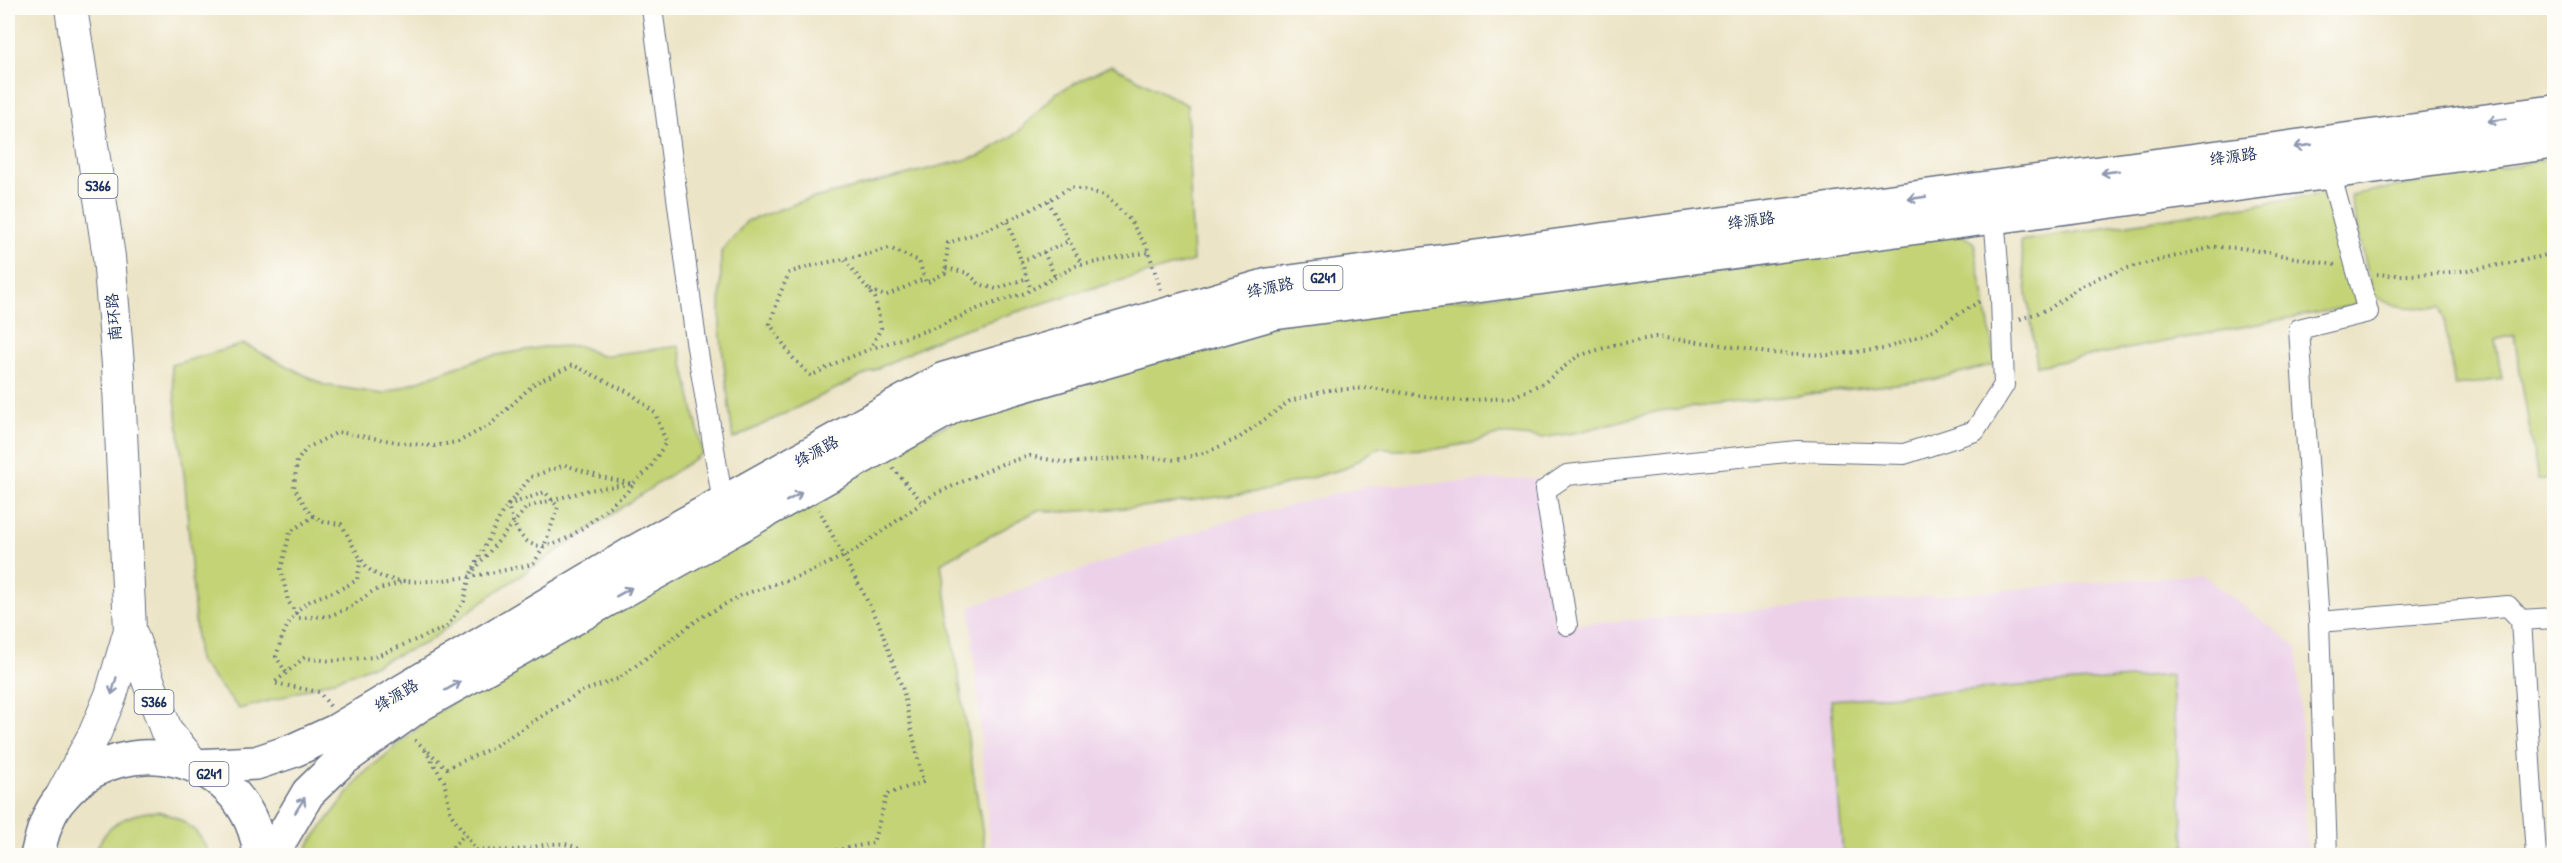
<svg xmlns="http://www.w3.org/2000/svg" width="2562" height="863" viewBox="0 0 2562 863" font-family="'Patrick Hand','LXGW WenKai TC',sans-serif">
  <style>
    .built { fill: #ecd1e9 }
    .green { fill: #c3d375; stroke: #6f816a; stroke-width: 1.5 }
    .lines { fill: none; stroke-linecap: round; stroke-linejoin: round }
    .minor-casing { stroke: #646e82; stroke-width: 22 }
    .primary-casing { stroke: #646e82; stroke-width: 34 }
    .trunk-casing { stroke: #646e82; stroke-width: 36 }
    .path { stroke: #646e82; stroke-width: 4; stroke-dasharray: 1.5 4.5; stroke-linecap: butt }
    .minor { stroke: #fff; stroke-width: 20 }
    .primary { stroke: #fff; stroke-width: 32 }
    .trunk { stroke: #fff; stroke-width: 33 }
    .oneway { stroke: #8d97ae }
    .labels { text-anchor: middle; stroke-width: 4.5; stroke-linejoin: round; paint-order: stroke }
    .shield { fill: #fdfcf7; stroke: #5f6c8c; stroke-width: 1.5 }
    .shield-label { font-size: 15px; font-weight: bold; fill: #1b2f5e }
    .street-label { font-size: 16px; fill: #1b2f5e; stroke: #fdfcf7 }
  </style>
  <rect width="100%" height="100%" fill="#fdfcf7"/>
  <filter id="ink" filterUnits="userSpaceOnUse"><feTurbulence type="fractalNoise" baseFrequency=".0167" numOctaves="2"/><feDisplacementMap in="SourceGraphic" scale="12" xChannelSelector="R" yChannelSelector="G"/><feConvolveMatrix kernelMatrix="1 2 1 2 8 2 1 2 1" color-interpolation-filters="sRGB"/></filter>
  <filter id="wash" filterUnits="userSpaceOnUse"><feTurbulence type="fractalNoise" baseFrequency=".008" numOctaves="4" result="noise"/><feDisplacementMap in="SourceGraphic" scale="24" xChannelSelector="R" yChannelSelector="G"/><feGaussianBlur stdDeviation="1.35" result="paint"/><feColorMatrix in="noise" values="0 0 0 0 0 0 0 0 0 0 0 0 0 0 0 0 0 1.4 0 .05"/><feComposite in="paint" operator="in"/></filter>
  <g filter="url(#wash)">
    <rect width="100%" height="100%" fill="#ece4c6"/>
    <path class="built" d="M1537 478 1555 626 2201 574 2297 647 2307 855H991L970 607 1228 521 1366 486Z"/>
    <path class="green" d="M1111 65 1187 105 1193 261 1075 293 946 335 733 439 720 330 721 252 747 221 806 200 980 156 1017 133 1056 93Z
      M2554 158V477L2538 480 2514 335 2495 340 2502 379 2455 386 2442 307C2419 308 2391 310 2373 294L2350 195Z
      M2322 194 2338 224 2358 305 2037 366 2020 241Z
      M1962 235 1974 243 1996 364 1931 380 1659 411 1579 432 1542 438 1500 434 1472 443 1436 449 1391 450 1379 447 1346 468 1264 491 1142 507 1064 512 1038 510 941 563 986 855 305 856 309 844 362 775 438 711 903 444 1004 400 1283 322Z
      M244 344 324 385 383 394 481 358 543 347 580 346 601 356 679 346 703 453 490 596 426 643 352 674 280 698 239 709 198 660 185 483 171 365Z
      M2171 675 2185 855H1843L1831 700Z
      M158 811C183 818 201 830 209 855H94C105 824 126 813 158 811Z"/>
  </g>
  <g filter="url(#ink)">
    <g class="lines">
      <g class="minor-casing">
        <path id="minor" d="M652 8 696 341 723 503
          M2330 172 2368 312 2299 329 2319 622 2508 606 2521 620 2536 856
          M2521 620 2554 618
          M2319 622 2327 856
          M1567 625 1545 490 1567 475 1797 451 1904 454 1975 431 2004 385 2001 299 1994 217"/>
      </g>
      <g class="primary-casing">
        <path id="primary" d="M71 8 109 257 118 365 130 630 166 730 195 766
          M62 795 95 733 111 695 130 630"/>
      </g>
      <g class="trunk-casing">
        <path id="trunk" d="M195 766 256 763 292 751 336 731 635 552 944 379 1268 285 2554 112
          M37 856C42 835 47 813 62 797 125 723 250 756 260 856
          M271 856 308 793 342 760 419 705 955 405 1274 313 2554 142"/>
      </g>
      <path class="path" d="M1048 201 1082 265
        M1008 222 1031 290
        M1044 252 1055 277
        M845 260 875 298 881 328 870 349 836 363 811 376 792 357 770 324 779 296 789 273C821 261 856 259 889 248L919 261 926 283 945 273 948 243C992 229 1032 211 1071 187L1105 195 1129 219 1147 247 1161 290
        M1021 262 1069 241
        M946 268 968 273 979 284 996 289 1027 278
        M2377 274C2425 279 2507 266 2554 253
        M870 290 885 296 924 279
        M2020 319 2049 309 2078 288 2100 277 2131 267 2214 247 2242 248 2335 265
        M870 349 940 326 979 308 1025 293 1076 266 1149 252
        M893 468 922 502
        M314 516 290 532 281 569 288 601 299 618 329 616 349 608 373 591 405 581
        M474 570 527 507 589 490 629 484
        M286 672 276 657C282 635 291 609 314 599 329 593 343 589 357 580L361 558
        M330 706 319 692 274 683 304 658 331 661 374 657 447 627 464 601 470 575 503 511 531 477 565 465 601 477 633 484 650 468 666 442 655 413 632 394 573 365 535 383 490 425 458 442 434 446 403 443 338 432 307 448 297 461 294 487 310 514 324 522 341 524C350 538 360 564 374 573 406 593 497 572 533 564L544 547 558 507 545 492 508 505C528 590 589 521 627 492L633 484
        M415 740 447 768 490 749 580 692 618 679 700 618 742 595 805 574 853 552 933 495 1002 464 1030 456 1067 463 1139 457 1176 460 1207 452 1239 438 1290 401 1328 390 1371 388 1457 401 1511 398 1545 382 1578 356 1614 345 1655 337 1717 344 1767 353 1829 355 1883 349 1926 334 1982 300
        M425 750 444 781 451 814 476 850C489 850 502 851 515 850 539 848 568 834 587 856
        M444 856 465 834
        M806 856 873 843 887 794 923 782 903 690 878 621 819 510"/>
      <use href="#minor" class="minor"/>
      <use href="#primary" class="primary"/>
      <use href="#trunk" class="trunk"/>
    </g>
    <defs><path id="oneway-shaft" d="M-6 0H5M1.5-3L5.5 0L1.5 3" fill="none" stroke-width="1.6" stroke-linecap="round" stroke-linejoin="round" transform="scale(1.5)"/></defs>
    <g class="oneway">
      <use href="#oneway-shaft" transform="translate(2497 120) rotate(172)"/>
      <use href="#oneway-shaft" transform="translate(2303 146) rotate(172)"/>
      <use href="#oneway-shaft" transform="translate(2110 172) rotate(172)"/>
      <use href="#oneway-shaft" transform="translate(1917 198) rotate(172)"/>
      <use href="#oneway-shaft" transform="translate(794 497) rotate(-29)"/>
      <use href="#oneway-shaft" transform="translate(624 592) rotate(-29)"/>
      <use href="#oneway-shaft" transform="translate(114 686) rotate(106)"/>
      <use href="#oneway-shaft" transform="translate(453 686) rotate(-29)"/>
      <use href="#oneway-shaft" transform="translate(300 805) rotate(-58)"/>
    </g>
  </g>
  <g class="labels">
    <g class="shield">
      <rect x="78.5" y="174" width="39" height="24" rx="4.5"/>
      <rect x="1303.5" y="266" width="39" height="24" rx="4.5"/>
      <rect x="134.5" y="690" width="39" height="24" rx="4.5"/>
      <rect x="189.5" y="762" width="39" height="24" rx="4.5"/>
    </g>
    <g class="shield-label">
      <text x="98" y="191">S366</text>
      <text x="1323" y="283">G241</text>
      <text x="154" y="707">S366</text>
      <text x="209" y="779">G241</text>
    </g>
    <g class="street-label">
      <text transform="translate(2233 156) rotate(-8)" y="6">绛源路</text>
      <text transform="translate(1751 220) rotate(-8)" y="6">绛源路</text>
      <text transform="translate(1270 287) rotate(-12)" y="6">绛源路</text>
      <text transform="translate(113 317) rotate(-95)" y="6">南环路</text>
      <text transform="translate(816 451) rotate(-29)" y="6">绛源路</text>
      <text transform="translate(396 695) rotate(-31)" y="6">绛源路</text>
    </g>
  </g>
  <rect width="2562" height="863" fill="none" stroke="#fdfcf7" stroke-width="30"/>
</svg>
